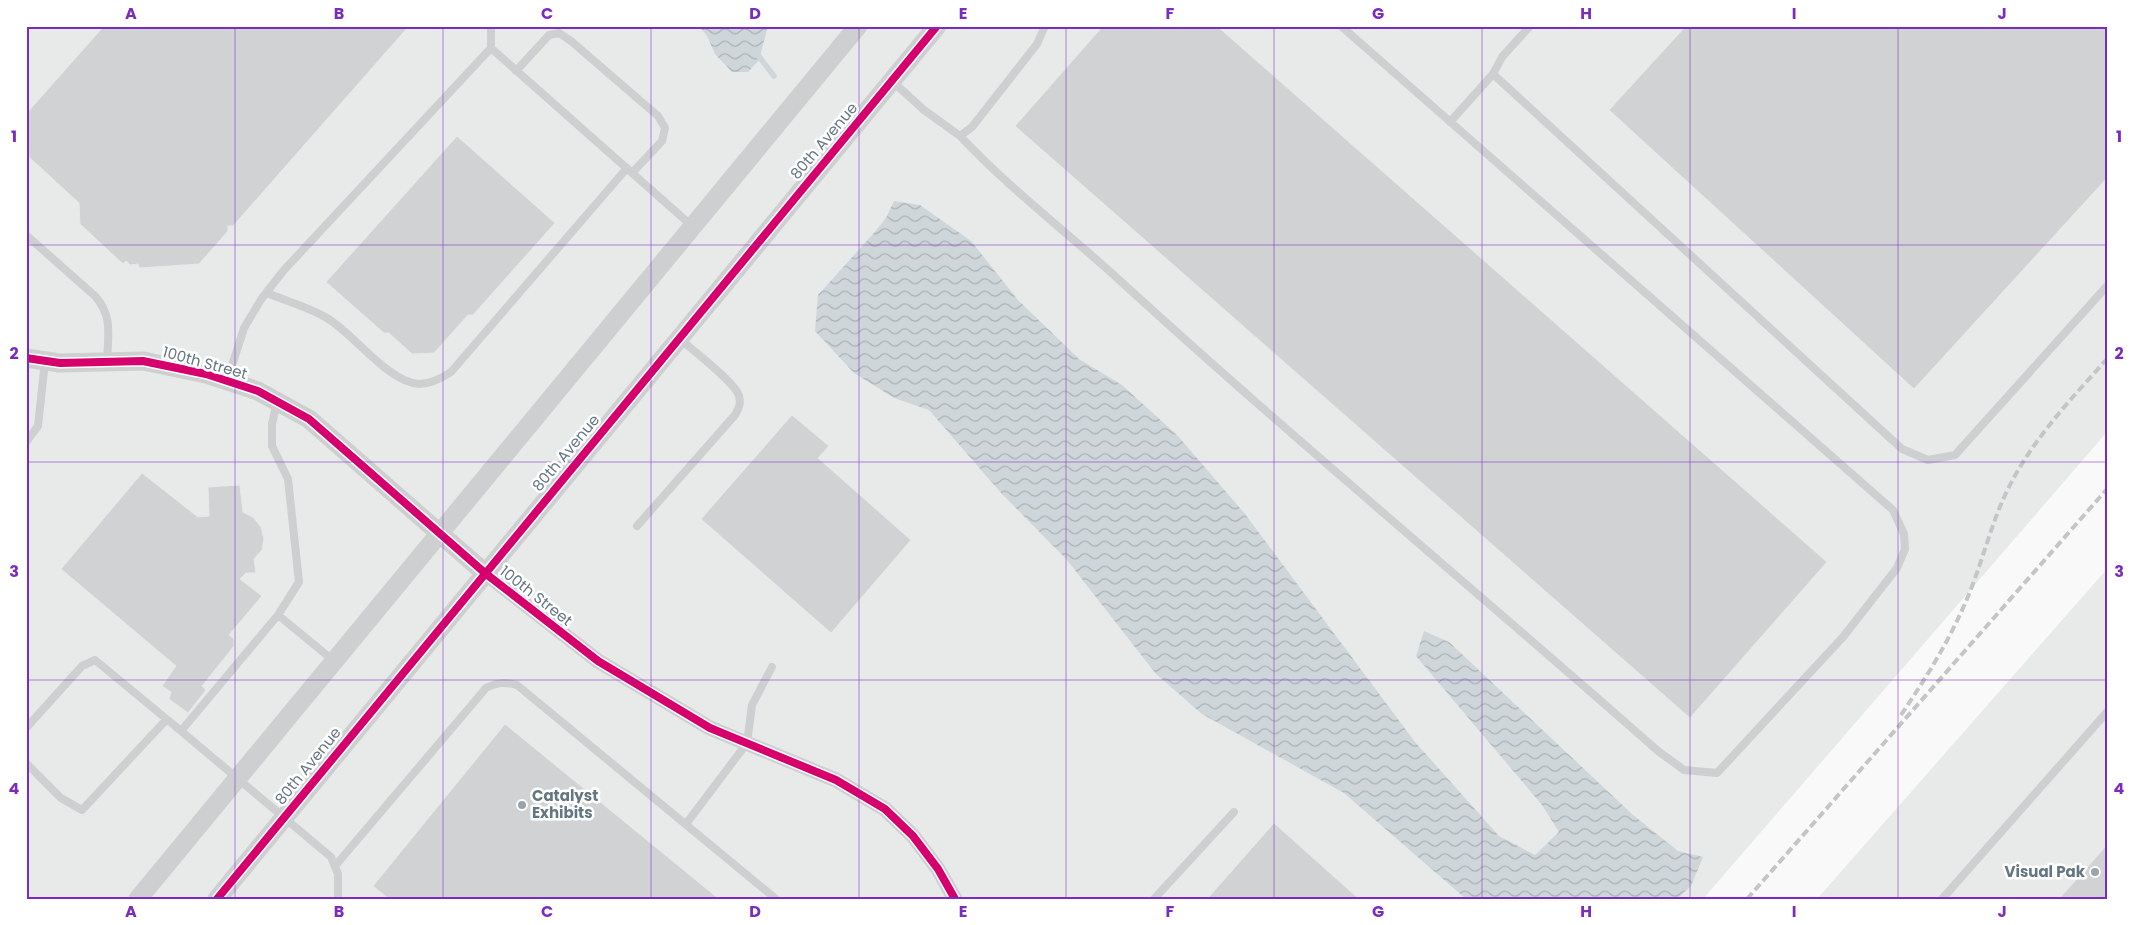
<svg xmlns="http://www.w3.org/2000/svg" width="2133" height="925" viewBox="0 0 2133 925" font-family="Poppins,sans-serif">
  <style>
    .built { fill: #e8e9e9 }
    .water { fill: url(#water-waves) }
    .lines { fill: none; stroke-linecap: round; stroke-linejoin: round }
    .stream { stroke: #ced6d9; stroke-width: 5.5 }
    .building { fill: #d0d2d3; stroke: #e8e8e8 }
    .service { stroke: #cecfd0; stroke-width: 8 }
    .minor { stroke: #cecfd0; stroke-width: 15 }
    .tertiary { stroke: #cecfd0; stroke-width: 19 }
    .rail { stroke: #c3c5c6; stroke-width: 4; stroke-dasharray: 8 4; stroke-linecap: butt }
    .cycleway-casing { stroke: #fff; stroke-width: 11 }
    .cycleway { stroke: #d6006c; stroke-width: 8 }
    .grid { fill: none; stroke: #7b2cbf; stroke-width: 1; stroke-opacity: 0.55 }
    .poi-dot { fill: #99a4ac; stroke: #fff; stroke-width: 2 }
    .labels { text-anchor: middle; stroke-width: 5; stroke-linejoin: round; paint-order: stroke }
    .street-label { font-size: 15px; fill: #657683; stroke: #fff }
    .poi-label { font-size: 15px; font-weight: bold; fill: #657683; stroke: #fff; text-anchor: start }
    .neatline { fill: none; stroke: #7b2cbf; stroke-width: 2 }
    .grid-label { font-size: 16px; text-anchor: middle; font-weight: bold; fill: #7b2cbf }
  </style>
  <defs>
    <pattern id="water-waves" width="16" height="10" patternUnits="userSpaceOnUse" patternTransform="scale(1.25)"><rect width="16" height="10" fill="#ced6d9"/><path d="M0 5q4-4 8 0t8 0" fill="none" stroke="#abb2b5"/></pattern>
  </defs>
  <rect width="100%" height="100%" fill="#f9f9f9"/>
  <path class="built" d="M26 26H2107V432L1703 899H26Z
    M2107 569V899H1817Z"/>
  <path class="water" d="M699 26H768L759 60 748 72H732L715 54 707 36Z
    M894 201 920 205 971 241 1018 300 1079 359 1122 385 1178 436 1245 514 1415 742 1499 836 1535 855 1559 832 1542 805 1416 656 1424 631 1449 642 1633 815 1678 851 1703 857 1691 886 1677 899H1466L1344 793 1202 714 1156 674 1067 560 1002 494 929 410 894 398 854 373 815 331 818 295 873 234 886 218Z"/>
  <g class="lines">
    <path class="stream" d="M757 54 774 76"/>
  </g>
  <path class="building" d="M104 26H409L233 226H228V231L199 264 139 268 138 264 130 265 126 261 123 264 80 224 79 203 29 157 26 114Z
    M1103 26H1217L1827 562 1690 718 1015 126Z
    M1686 26H2107V178L1914 389 1609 110Z
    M457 136 555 223 473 315H468L434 353 412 354 389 333H384L326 282Z
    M792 415 829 446 818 458 911 540 831 633 701 519Z
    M142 473 198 517 209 516 208 487 240 485 243 512 254 518 261 527 264 539 262 550 254 559 256 573H246L240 579 262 596 229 635 234 639V646L202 686 206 690 188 713 169 699 171 692 162 686 176 666 61 569Z
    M505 724 719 899H389L373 886Z
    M1274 823 1359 899H1207Z
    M2107 845V899H2059Z"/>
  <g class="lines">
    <path class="service" d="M491 26V48
      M1530 26 1502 57 1493 74 1902 449 1928 460 1955 455 2107 286
      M516 71 549 35 559 33 571 41 658 116 665 128 662 141 632 173
      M892 81 924 110 960 136 972 127 1037 44 1045 26
      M1450 122 1493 74
      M960 136C1008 187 1064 230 1116 277 1293 439 1478 592 1658 751L1684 770 1717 773 1843 637 1897 568 1905 549 1904 534 1893 510 1341 26
      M26 235 95 296C113 316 108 335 107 361
      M267 293C286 301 309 307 327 318 355 335 388 382 419 384 431 384 442 378 451 372L627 168
      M227 381 244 328 262 298 284 270 491 48 692 226
      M277 402 272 424V446L288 479 299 582 278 615 334 661
      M26 442 38 426 45 361
      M637 526 735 415C739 408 741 404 739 396 736 383 691 349 679 338
      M278 615 181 731 331 857 338 874V899
      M26 728 82 666 95 660 181 731
      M26 763 61 798 82 810 166 720
      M686 824 747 743 752 705 772 667
      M335 866 486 688C498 682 505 682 517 685L776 899
      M1154 899 1234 812
      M1942 899 2107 712"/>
    <path class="minor" d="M485 573 598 661 710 728 836 780 885 809 913 836 938 869 955 899"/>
    <path class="tertiary" d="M26 358 60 363 143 361 206 374 258 391 309 419 485 573
      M138 899 858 26
      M217 899 937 26"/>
    <path class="rail" d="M1901 715C1928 675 1953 635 1971 589 1984 556 1992 521 2008 489 2032 440 2071 399 2107 359
      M1747 899 2107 489"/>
    <g class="cycleway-casing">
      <path id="cycleway" d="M26 358 60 363 143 361 206 374 258 391 309 419 485 573 598 661 710 728 836 780 885 809 913 836 938 869 955 899
        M217 899 937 26"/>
    </g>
    <use href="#cycleway" class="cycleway"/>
  </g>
  <path class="grid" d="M235 26V899M443 26V899M651 26V899M859 26V899M1066 26V899M1274 26V899M1482 26V899M1690 26V899M1898 26V899M26 245H2107M26 462H2107M26 680H2107"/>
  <g class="poi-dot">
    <circle cx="522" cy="805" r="5"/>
    <circle cx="2095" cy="872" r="5"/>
  </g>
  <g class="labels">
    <g class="street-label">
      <text transform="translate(824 141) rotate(-50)" y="5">80th Avenue</text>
      <text transform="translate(205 363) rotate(15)" y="5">100th Street</text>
      <text transform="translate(566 453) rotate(-50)" y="5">80th Avenue</text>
      <text transform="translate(536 596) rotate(38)" y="5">100th Street</text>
      <text transform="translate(308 766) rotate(-51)" y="5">80th Avenue</text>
    </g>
    <g class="poi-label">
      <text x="532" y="801">Catalyst<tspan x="532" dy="17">Exhibits</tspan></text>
      <text x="2085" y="877" text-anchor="end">Visual Pak</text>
    </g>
  </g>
  <rect width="2133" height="925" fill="none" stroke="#ffffff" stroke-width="55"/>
  <rect x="28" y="28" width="2078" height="870" class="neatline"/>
  <g class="grid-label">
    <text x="131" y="19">A</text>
    <text x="339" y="19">B</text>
    <text x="547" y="19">C</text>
    <text x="755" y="19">D</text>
    <text x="963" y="19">E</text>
    <text x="1170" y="19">F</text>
    <text x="1378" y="19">G</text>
    <text x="1586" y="19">H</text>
    <text x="1794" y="19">I</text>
    <text x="2002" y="19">J</text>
    <text x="14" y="142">1</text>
    <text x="2119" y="142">1</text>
    <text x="14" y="359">2</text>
    <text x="2119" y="359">2</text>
    <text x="14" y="577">3</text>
    <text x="2119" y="577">3</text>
    <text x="14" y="794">4</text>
    <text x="2119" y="794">4</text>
    <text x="131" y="917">A</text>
    <text x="339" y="917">B</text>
    <text x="547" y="917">C</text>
    <text x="755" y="917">D</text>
    <text x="963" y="917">E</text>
    <text x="1170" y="917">F</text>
    <text x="1378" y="917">G</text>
    <text x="1586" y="917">H</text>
    <text x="1794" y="917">I</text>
    <text x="2002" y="917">J</text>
  </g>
</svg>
